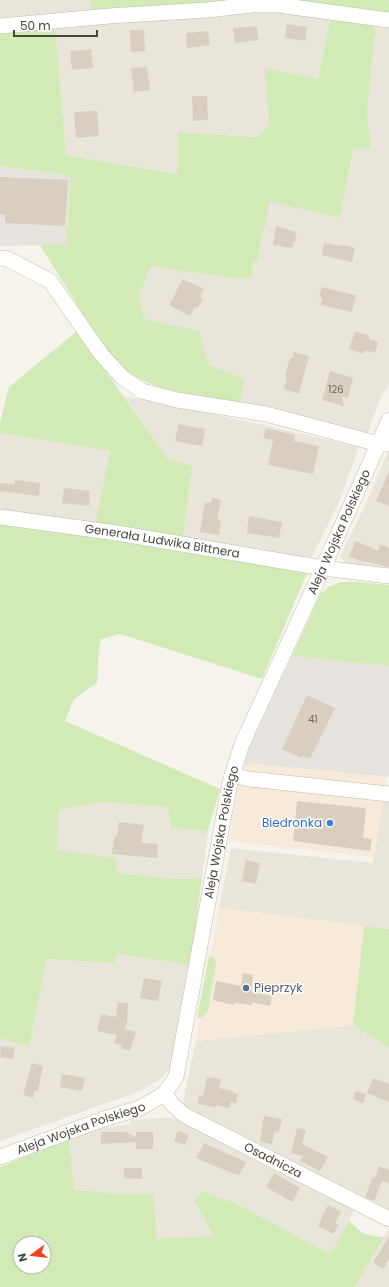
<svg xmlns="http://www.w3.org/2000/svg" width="389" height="1287" viewBox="0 0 389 1287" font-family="Poppins,sans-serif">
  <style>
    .residential { fill: #eae5da }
    .commercial { fill: #f7ead8 }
    .industrial { fill: #e6e2dd }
    .green { fill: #d2eab5; fill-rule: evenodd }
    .building { fill: #d8cfc1 }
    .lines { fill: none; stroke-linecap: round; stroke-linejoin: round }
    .minor-casing { stroke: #c2bbae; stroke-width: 16 }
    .minor { stroke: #fff; stroke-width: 15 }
    .shop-dot { fill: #3f7fe0; stroke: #fff; stroke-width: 1.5 }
    .service-dot { fill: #5c6f8a; stroke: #fff; stroke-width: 1.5 }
    .labels { text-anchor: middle; stroke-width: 3; stroke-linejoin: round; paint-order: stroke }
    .number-label { font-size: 10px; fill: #6e675b }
    .street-label { font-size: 12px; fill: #4b4439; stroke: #fff }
    .shop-label { font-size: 12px; fill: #366cbe; stroke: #fff; text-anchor: end }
    .service-label { font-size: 12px; fill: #4e5e75; stroke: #fff; text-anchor: start }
  </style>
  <rect width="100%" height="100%" fill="#f6f3ec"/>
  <path class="residential" d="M0 0H90L91 12 248 9 331 14 318 79 256 137 179 132V174L66 155 55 25 0 31Z
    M376 23 389 25V385L380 398 367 435 239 406 245 379 209 365 198 331 145 319 139 295 151 266 230 278 252 277 253 261H257L270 202 340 218 355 147 371 149 367 112Z
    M124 396 214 414 359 447 339 502 311 559 183 538 192 466 168 459Z
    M0 433 110 451 95 526 0 512Z
    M389 449V569L347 564 340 557 367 501Z
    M383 799H389V929L219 908 231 848 373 863Z
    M101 802 167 807 171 828 208 831 202 878 177 879 117 873 57 851 59 810Z
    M116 954 190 965 172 1065 161 1079 135 1093 14 1136 0 1142V1038L29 1047 47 959 113 963Z
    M353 1025 389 1048V1213L182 1106 196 1041Z
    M160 1118H174L354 1210 331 1254 236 1204 203 1191 194 1200 214 1236 156 1238 153 1194H128L74 1190 69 1139 96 1129 130 1124 131 1120Z
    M389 1228V1287H355L384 1237Z"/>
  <path class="commercial" d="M256 764 386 777 374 857 229 841 238 787 244 766Z
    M219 908 364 926 353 1025 196 1041Z"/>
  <path class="industrial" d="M0 166 71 176 66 245 0 246Z
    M292 656 389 666V777L256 764 244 766 250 746Z"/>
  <path class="green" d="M90 0H258L91 12Z
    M275 0H389V17Z
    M331 14 376 23 367 112 371 149 354 148 340 218 270 202 257 261H253L252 278H230L151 266 139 295 145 319 199 331 209 365 245 379 239 406 166 390 130 375 104 348 40 245 66 244 71 176 0 166V31L55 25 66 155 178 174V132L256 137 269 125 265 68 318 79Z
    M77 331 168 459 192 466 183 538 95 526 110 451 0 433V423L9 387Z
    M0 520 310 566 262 679 120 634 101 639 98 658 97 683 74 699 65 721 220 789 208 831 171 828 167 807 101 802 59 810 57 850 116 858 117 873 177 879 202 878 190 965 117 954 114 963 47 959 29 1047 0 1038Z
    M341 582H357L389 585V666L292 656 321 593 330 586Z
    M364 926 389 929V1048L353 1025Z
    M209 956 213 957 216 962 215 969 208 1011 201 1018H198L197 1017Z
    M69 1139 74 1190 128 1194H153L157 1238 214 1236 194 1200 203 1191 236 1204 331 1254 349 1220C362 1235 365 1235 384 1237L355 1287H0V1167ZM20 1243H44V1267H20Z"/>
  <path class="building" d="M287 24 307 27 305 41 285 38Z
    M257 26 258 40 235 43 233 28Z
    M130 30H144L145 51 131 52Z
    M208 31 210 45 187 48 186 33Z
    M91 49 93 68 72 70 70 51Z
    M147 67 150 90 134 92 131 68Z
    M192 96H207L208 120 193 121Z
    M97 111 99 136 76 138 74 112Z
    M0 177 68 180 65 226 5 223V214H0Z
    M276 226 296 232 295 237 297 240 293 243V248L290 247V248L273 245Z
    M324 243 339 246V244L355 248 352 262 322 255Z
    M183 279 204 289 200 296 202 301 199 306 194 308 190 316 169 305Z
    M322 287 356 295 352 312 321 305 322 298 319 297Z
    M355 331 369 336V339L378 342 375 353 365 350 364 354 349 349Z
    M294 352 309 356 299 394 284 389 287 377 285 376 290 358H293Z
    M330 371 353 378 348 398 341 396 344 406 322 400Z
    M178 424 205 429 202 446 175 441Z
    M266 428 295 435 294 441 319 446 313 474 268 465 273 440 263 438Z
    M389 471V506L376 501Z
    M15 480 40 483 39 496 0 491V483L14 484Z
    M64 488 90 491 89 506 62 503Z
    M212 498 221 500 217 519 221 520 219 535 200 532 205 502 211 503Z
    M249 516 282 522 279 538 247 533Z
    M356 541 378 551 380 544 389 548V567L364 561V562L349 556Z
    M307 695 335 708 310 759 303 756 302 758 282 749Z
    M297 801 366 808 363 838 372 839 370 851 293 841Z
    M119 822 144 825 141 843 158 844 157 858 112 854 114 837 117 836Z
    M246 860 260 863 256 884 242 881Z
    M243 973 253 975 251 992 272 996 270 1006 252 1002V1005L234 1003V1005L213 1000 216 981 241 986Z
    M144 978 162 981 158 1001 140 998Z
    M118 1002 128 1003 127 1022 125 1029 136 1032 130 1051 121 1048 122 1045 114 1043 117 1035 97 1031 101 1014 116 1017Z
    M1 1046 15 1048 13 1059 0 1057Z
    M32 1063 43 1066 38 1091 35 1090 33 1098 23 1095Z
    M62 1074 85 1078 82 1091 60 1087Z
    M207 1077 221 1079 219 1088 233 1091V1093L238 1094 236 1103 231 1102 229 1108 216 1105V1107L198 1104 199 1095 203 1096Z
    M373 1078 389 1084V1102L367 1093Z
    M356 1091 366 1094 363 1103 353 1099Z
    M264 1116 282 1119 279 1132 275 1131 272 1144 260 1142Z
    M297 1128 306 1130 302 1144 328 1157 320 1171 300 1161 303 1156 291 1153Z
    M178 1131 189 1135 185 1145 174 1141Z
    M101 1132H125L136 1137V1132H153V1149H136V1142L101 1144Z
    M204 1143 246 1162 239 1176 196 1158Z
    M379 1166 389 1170V1184L382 1181 374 1201 365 1197 373 1177 375 1178Z
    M124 1168H142V1179L124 1178Z
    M274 1173 300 1188 292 1202 266 1187Z
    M328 1205 341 1212 335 1223 339 1225 333 1234 318 1226Z
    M389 1237V1259L383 1269 373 1262Z"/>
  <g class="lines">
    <g class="minor-casing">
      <g id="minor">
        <path d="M0 26 109 16 207 10 252 5H278L389 20"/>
        <path d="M0 258 8 259 50 281 101 354 122 377 142 391 177 400 266 414 379 444H388"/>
        <path id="s1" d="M0 517 117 533 323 568 389 576"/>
        <path d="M232 775 249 779 389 794"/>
        <path id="s2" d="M164 1094 173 1105 184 1115 389 1219"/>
        <path id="s3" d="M0 1157 101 1120 140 1108 164 1094 176 1077 230 782 242 744 323 568 389 420"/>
      </g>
    </g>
    <use href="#minor" class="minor"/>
  </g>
  <circle class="shop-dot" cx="330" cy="823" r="4"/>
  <circle class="service-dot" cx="246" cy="988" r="4"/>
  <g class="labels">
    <g class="number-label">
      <text x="336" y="393">126</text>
      <text x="313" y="723">41</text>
    </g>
    <g class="street-label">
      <text dy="4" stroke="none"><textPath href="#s3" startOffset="770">Aleja Wojska Polskiego</textPath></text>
      <text dy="4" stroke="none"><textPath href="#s1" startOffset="164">Generała Ludwika Bittnera</textPath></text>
      <text dy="4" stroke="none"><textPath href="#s3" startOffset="446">Aleja Wojska Polskiego</textPath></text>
      <text dy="4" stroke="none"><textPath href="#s3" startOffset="86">Aleja Wojska Polskiego</textPath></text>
      <text dy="4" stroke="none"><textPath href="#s2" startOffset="129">Osadnicza</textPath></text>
    </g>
    <g class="shop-label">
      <text x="322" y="827">Biedronka</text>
    </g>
    <g class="service-label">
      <text x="254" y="992">Pieprzyk</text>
    </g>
  </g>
  <g transform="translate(32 1255) rotate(255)"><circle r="19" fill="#ffffff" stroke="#b7b4b0"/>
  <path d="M0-3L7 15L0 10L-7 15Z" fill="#fc3f1d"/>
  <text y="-6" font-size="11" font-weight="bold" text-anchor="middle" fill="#4b4439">N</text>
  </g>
  <path d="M14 30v6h83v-6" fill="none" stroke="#4b4439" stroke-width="2"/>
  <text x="20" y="30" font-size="12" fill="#4b4439" stroke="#ffffff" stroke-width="3" paint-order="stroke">50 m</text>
</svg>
